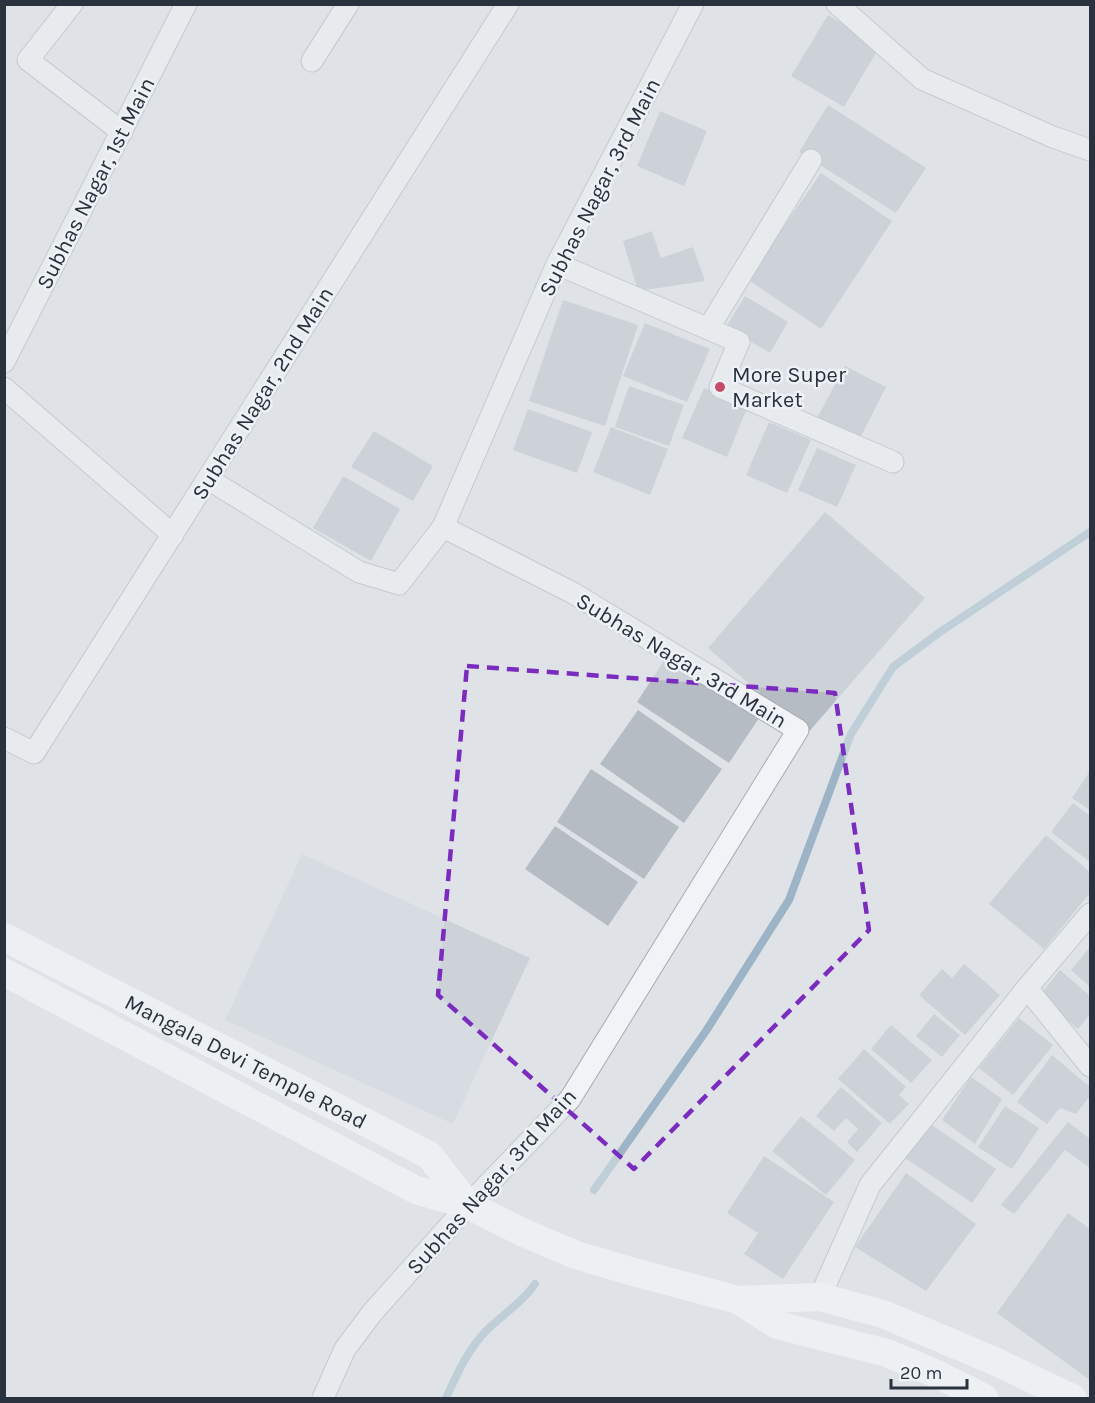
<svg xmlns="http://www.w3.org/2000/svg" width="1095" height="1403" viewBox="0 0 1095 1403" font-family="Karla,sans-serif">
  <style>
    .built { fill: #cdd2d9 }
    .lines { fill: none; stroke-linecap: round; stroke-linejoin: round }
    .stream { stroke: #9cb4c5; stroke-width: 8 }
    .building { fill: #b6bcc3 }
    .street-casing { stroke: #a5aab1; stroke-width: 23 }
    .street { stroke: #f1f3f6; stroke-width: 21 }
    .secondary { stroke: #fff; stroke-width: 28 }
    .marked { fill: none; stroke: #7b2cbf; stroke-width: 4.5; stroke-dasharray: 12 8; stroke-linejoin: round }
    .poi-dot { fill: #c44b69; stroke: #eef1f5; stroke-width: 2 }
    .labels { text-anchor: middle; stroke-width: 5; stroke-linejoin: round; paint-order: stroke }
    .street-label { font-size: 22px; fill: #29323d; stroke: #eef1f5 }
    .poi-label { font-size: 22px; fill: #29323d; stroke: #eef1f5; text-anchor: start }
  </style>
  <rect width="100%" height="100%" fill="#dfe3e7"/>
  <path class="built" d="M302 854 530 958 453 1124 225 1020Z"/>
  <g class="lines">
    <path class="stream" d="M594 1190 706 1031 789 900 851 734 893 667 940 632 1090 532
      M446 1398C457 1374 468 1349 487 1330 503 1314 522 1303 535 1284"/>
  </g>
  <path class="building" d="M828 15 880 46 844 107 791 76Z
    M828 105 926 168 896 213 799 152Z
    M660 111 707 131 684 186 637 166Z
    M821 173 892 221 821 329 747 279Z
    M652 231 661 258 693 247 705 281 638 291 623 241Z
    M745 296 788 322 770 353 726 327Z
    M563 300 638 325 605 426 529 401Z
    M645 323 710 349 687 402 623 376Z
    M845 366 886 387 858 442 816 420Z
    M629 386 684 405 669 446 615 427Z
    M704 388 748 406 727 457 682 438Z
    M528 409 592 432 577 473 513 450Z
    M769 422 811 440 787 493 746 475Z
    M611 427 668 449 650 495 593 472Z
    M374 431 433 466 413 501 351 467Z
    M817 448 856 465 837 507 798 490Z
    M343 476 400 509 371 561 313 528Z
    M825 512 925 598 807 734 708 648Z
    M667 656 759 718 729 763 637 702Z
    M638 710 722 769 684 823 600 764Z
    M591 769 679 827 644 879 557 822Z
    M1090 771V810L1072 798Z
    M1073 803 1090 816V862L1051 832Z
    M555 826 638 882 608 926 525 869Z
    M1046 835 1090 872V893L1044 949 989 904Z
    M1090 947V987L1071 970Z
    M964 964 1000 995 965 1035 919 995 942 969 952 978Z
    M1060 970 1090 996V1014L1078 1029 1039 996Z
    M934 1014 960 1035 942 1057 916 1036Z
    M1019 1018 1053 1045 1013 1095 979 1068Z
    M891 1025 932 1060 911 1083 871 1049Z
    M864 1049 906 1087 899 1095 909 1104 890 1124 838 1079Z
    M1052 1055 1090 1087V1096L1076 1114 1060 1108 1047 1124 1017 1102Z
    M971 1077 1002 1099 975 1144 942 1120Z
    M841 1087 882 1123 857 1152 847 1142 858 1129 846 1118 834 1131 816 1116Z
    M1005 1106 1039 1128 1012 1169 978 1147Z
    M801 1116 855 1160 826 1195 772 1151Z
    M1068 1122 1090 1139V1168L1065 1150 1014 1214 1001 1205Z
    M929 1123 996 1169 972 1203 905 1158Z
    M764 1156 834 1202 783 1279 744 1254 758 1233 727 1213Z
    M906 1173 976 1224 926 1291 855 1247Z
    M1068 1213 1090 1229V1380L997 1313Z"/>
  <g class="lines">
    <g class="street-casing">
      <path id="street" d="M72 4 28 60 122 132
        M837 4 922 79 1053 137 1090 150
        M312 61 348 4
        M557 264 739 342 720 387 893 462
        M708 329 811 160
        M4 362 186 4
        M4 388 173 535
        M208 479 359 572 399 584 443 527
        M4 738 34 753 508 4
        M1027 988 1090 1066
        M820 1297 870 1185 1027 988 1090 914
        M323 1398 345 1349 372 1313 468 1205 570 1099 798 730 573 593 443 527 557 264 693 4"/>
    </g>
    <use href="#street" class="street"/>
    <g class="secondary">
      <path id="s1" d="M4 937 429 1155 468 1205"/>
      <path d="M4 972 416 1190 468 1205 522 1232 576 1255 630 1271 738 1300 820 1297 883 1314 992 1360 1072 1398"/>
      <path d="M738 1300 777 1325 887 1353 937 1374 984 1398"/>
    </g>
  </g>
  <path d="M0 0H1095V1403H0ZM467 666 835 693 869 930 634 1169 438 995Z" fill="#dfe3e7" fill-opacity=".55" fill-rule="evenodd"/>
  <path class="marked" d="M467 666 835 693 869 930 634 1169 438 995Z"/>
  <circle class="poi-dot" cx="720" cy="387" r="6"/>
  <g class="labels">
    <g class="street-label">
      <text transform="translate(95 183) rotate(-63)" y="8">Subhas Nagar, 1st Main</text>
      <text transform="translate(599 187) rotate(-63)" y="8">Subhas Nagar, 3rd Main</text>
      <text transform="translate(262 393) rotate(-58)" y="8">Subhas Nagar, 2nd Main</text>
      <text transform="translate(682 660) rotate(31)" y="8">Subhas Nagar, 3rd Main</text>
      <text dy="8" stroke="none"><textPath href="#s1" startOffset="272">Mangala Devi Temple Road</textPath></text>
      <text transform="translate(491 1181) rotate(-48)" y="8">Subhas Nagar, 3rd Main</text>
    </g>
    <g class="poi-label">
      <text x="732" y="382">More Super<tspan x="732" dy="25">Market</tspan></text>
    </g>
  </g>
  <rect width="1095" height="1403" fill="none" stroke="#29323d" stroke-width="12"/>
  <path d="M891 1379v9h76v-9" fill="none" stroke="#29323d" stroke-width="3"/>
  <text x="900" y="1379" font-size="18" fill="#29323d" stroke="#eef1f5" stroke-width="4.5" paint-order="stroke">20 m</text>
</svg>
